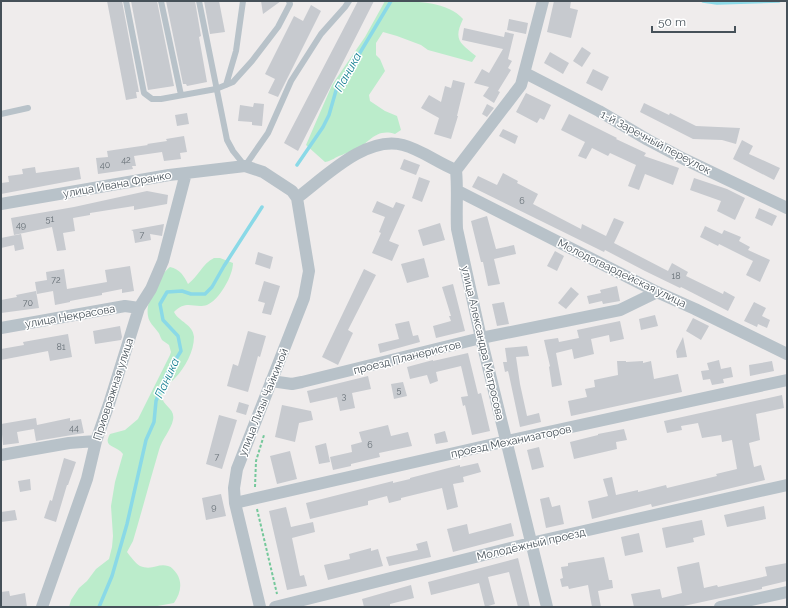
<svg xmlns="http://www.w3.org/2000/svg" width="788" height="608" viewBox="0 0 788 608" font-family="Raleway,sans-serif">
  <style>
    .green { fill: #bbeccb }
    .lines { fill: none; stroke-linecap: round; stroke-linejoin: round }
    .stream { stroke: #8ad9e7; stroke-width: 3.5 }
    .building { fill: #c7cacf }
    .path { stroke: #75c89b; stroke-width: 2; stroke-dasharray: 3 2; stroke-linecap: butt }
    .lane { stroke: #b8c2c9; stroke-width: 6 }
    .street { stroke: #b8c2c9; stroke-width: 12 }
    .labels { text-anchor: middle; stroke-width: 3; stroke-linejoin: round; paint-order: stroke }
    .number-label { font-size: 9px; fill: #666f76 }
    .street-label { font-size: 11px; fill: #465159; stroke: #fff }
    .water-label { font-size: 12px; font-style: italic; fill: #127e91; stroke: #fff }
  </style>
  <rect width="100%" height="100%" fill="#efecec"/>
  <path class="green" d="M385 1C409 1 447 0 463 19 453 40 460 43 476 56L472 62 428 50 421 45 397 36 383 32 376 43V55L380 59 385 71 369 95 370 101 385 111 397 116 401 130 395 134C375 128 370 143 354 151 350 152 345 153 342 155 335 157 332 161 325 162L306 145 332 85 365 37Z
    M214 258H220L233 263C233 276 219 300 207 305 194 309 187 299 174 312 179 322 193 324 194 337 194 351 185 368 175 378 171 383 165 384 163 391 158 406 176 406 173 420 171 430 162 439 159 450 150 480 142 511 133 541L127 552C131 557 135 563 140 566 152 571 158 563 168 566 172 567 174 570 177 574 183 584 180 594 174 603L152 607H69L71 600 79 588 87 581 96 569 109 559 112 547 113 536 111 506 115 482 123 454C116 445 102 448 110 434L125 430 138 419 170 355 171 352 169 345C167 343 164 342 162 340 160 337 160 334 158 332 154 326 149 323 148 316 145 302 159 275 170 267 180 269 184 276 188 284 198 277 202 264 214 258Z"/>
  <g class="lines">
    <path class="stream" d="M703 1 717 3 779 1
      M297 165 323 127 329 115 337 87 358 56 391 1
      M99 607 112 576 127 524 146 440 154 422 156 401 166 375 181 351 178 336 163 320 160 304 167 292 182 291 191 294H205L212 287 224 266 262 207"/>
  </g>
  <path class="building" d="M107 1H122L139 92H136L137 98 126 100Z
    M131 1H157L174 86 148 90Z
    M166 1H195L201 36 199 37 207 82 187 86 186 84H183Z
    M204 1H219L225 32 210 34Z
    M261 1H281L263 14Z
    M358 1H374L298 151 284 143Z
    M554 1H571L570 8 578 10 571 38 547 32Z
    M311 5 321 11 278 97 268 93 275 79 265 74 294 16 303 21Z
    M509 19 528 23 526 34 507 30Z
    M464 28 504 37 505 32 514 34 508 59 512 61 508 68 511 70 498 91 500 92 494 103 483 96 489 87 474 83 482 69 489 73 503 49 462 40Z
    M582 47 591 53 582 67 573 61Z
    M550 52 569 63 563 74 544 63Z
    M593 69 609 77 602 91 586 83Z
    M453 80 465 83 457 116H458L451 139 434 134 439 118 421 108 429 95 441 102 445 86 451 88Z
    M526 93 551 105 544 120 540 118 537 123 516 112Z
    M254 103 264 104 262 126 252 125V122L238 121 240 105 253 107Z
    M644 103 669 115 670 113 696 126 740 128 736 144 722 140 693 139 640 112Z
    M487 104 494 108 487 117 482 114Z
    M187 113 189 124 177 126 175 115Z
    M569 114 617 138 616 139 646 153 644 156 679 168 673 185 645 174 639 190 628 186 636 165 610 153 608 156 592 148 586 159 578 156 585 142 561 130Z
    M503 129 518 136 515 144 499 136Z
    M184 136 187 152 180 153 181 159 164 161 162 152 134 156 136 166H132L133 169 98 174 96 158 108 157 107 151 148 145 147 144 167 141 166 139Z
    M742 140 753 146 749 154 780 168 774 180 733 159Z
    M404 159 420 165 416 175 400 169Z
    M35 167 36 173 79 167 81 179 1 194V183L9 182 8 176 23 174 22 169Z
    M503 173 518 181 517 183 538 194 533 204 581 229 582 224 606 236 614 218 624 222 614 243 668 271 672 263 688 272 686 276 723 294 724 291 735 297 728 311 681 287 680 288 645 271 605 250 604 252 472 187 478 176 497 185Z
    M419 177 430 181 422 202 412 198Z
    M694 178 727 189 745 198 735 220 717 211 721 201 690 190Z
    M147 191 168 195 167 204 134 210V206L90 213V215L73 218 75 231 63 233 66 250 57 251 52 227 14 235 11 218 74 207Z
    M377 201 393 208 396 202 405 205 389 241 399 245 392 261 372 253 381 233 379 232 385 217 372 212Z
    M759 208 777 216 772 226 755 218Z
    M487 216 496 249 514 245 516 254 494 259 500 284 488 286 483 262H481L471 221Z
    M440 223 445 240 423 246 418 230Z
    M164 224 162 236 150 234 151 240 135 243 133 231 131 230Z
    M705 226 722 234 724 230 741 237 739 241 750 247 748 250 770 260 760 282 746 275 753 261 719 244 718 246 700 237Z
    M21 234 24 249 15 251 14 245 1 248V238Z
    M555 251 564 256 557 271 547 266Z
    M258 252 273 257 270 269 255 264Z
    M424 258 429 277 407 283 401 264Z
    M130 266 134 291 122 293V289L102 293V295L70 301V302L55 305 53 291 37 294 35 282 47 280 46 272 64 269 67 289 107 282 105 270Z
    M364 269 376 275 348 330 353 333 338 365 322 357Z
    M264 281 280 286 271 315 262 313 265 303 258 301Z
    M453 284 465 331 436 338 433 326 451 321 449 316H451L442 287Z
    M617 286 620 301 603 304 602 301 589 304 587 296 601 293 600 290Z
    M571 287 579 294 566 309 558 303Z
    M36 291 39 308 1 313V300L17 297 16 295Z
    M504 302 509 324 497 326 492 304Z
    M754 302 766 308 762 316 770 320 767 328 758 324 757 327 744 321Z
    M655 315 658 326 641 330 639 319Z
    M693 318 709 326 701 340 686 331Z
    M409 321 413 336 418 335 420 342 380 353 378 344 399 339 395 324Z
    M620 321 624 339 610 342 609 335 591 339 594 354 574 359 572 349 556 353 562 385 552 387 549 367 550 366 544 340 558 338 559 342 579 338 577 330Z
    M120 326 122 337 121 340 95 344 93 331Z
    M248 331 266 336 260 357 258 356 248 392 227 386 233 364 238 366Z
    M68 334 72 357 50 361 48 351 1 360V349L24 345 23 342Z
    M683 337 687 357 677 358 676 351Z
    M527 346 529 356 516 357 520 384 527 416 539 413 541 422 520 427 509 375 508 371 505 372 503 362H507L505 348Z
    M468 353 478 394 481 393 490 431 472 435 465 405 463 406 461 397 468 396 461 366 436 372 438 381 430 384 427 375 410 379 407 367 433 360V361Z
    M719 360 721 369 731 367 733 377 723 379 724 383 712 385 710 379 703 380 701 371 709 370 707 363Z
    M617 361H626V362L643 361V363L651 361 654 379 678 374 682 392 571 416 568 401 587 397 585 389 595 387 594 380 618 375Z
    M772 361 774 371 750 376 749 365Z
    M368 376 371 389 352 393 355 408 340 411 337 397 310 403 307 391Z
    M403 382 407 396 394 399 391 384Z
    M782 395 784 408 756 414 760 440 749 443 754 467 761 465 765 480 652 507 651 504 592 519 588 501 608 496 603 479 612 477 616 495 638 490V492L666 485 667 488 717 476 716 474 737 469 732 440 722 442 721 435 702 438 698 423 681 426 682 430 667 433 664 421Z
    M239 402 249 405 246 415 236 412Z
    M282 405 311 411 313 420 299 423 295 442 275 437Z
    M219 415 237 420 222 469 206 464Z
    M36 418 37 425 70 418V421L81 419 84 433 36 441 34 429 17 432 19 443 3 445 1 424Z
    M388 425 391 436 408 432 412 446 379 453 380 457 351 464V466L333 470 330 457 352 452 351 445 362 442 359 432Z
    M624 429 627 440 616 442 617 449 574 459 570 442 598 435V434Z
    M445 431 448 442 436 444 434 434Z
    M326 443 330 462 319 464 315 446Z
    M539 447 544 467 532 470 527 450Z
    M290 451 297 479 277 484 270 456Z
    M64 458 76 462 68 485H67L56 522 44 518 50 500 52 501Z
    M478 463 481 472 463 477 464 482 453 484 458 507 447 510 442 488 401 498V500L389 503 387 496 368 501V505L310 519 306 503 393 481V483L410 479V478L460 465V467Z
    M30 479 31 490 20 492 18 481Z
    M221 494 226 516 206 520 202 498Z
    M549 497 552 507 560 505 564 524 546 528 540 499Z
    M764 506 766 519 727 527 724 515Z
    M286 507 291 527 313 522 315 532 292 538 300 576 304 575 307 586 287 590 269 511Z
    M15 510 17 520 1 522V512Z
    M702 520 705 535 693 538 694 542 666 548 662 528Z
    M511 523 514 536 453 552 447 529 467 524 469 534Z
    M639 533 643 552 625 556 621 537Z
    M427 541 431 557 389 566 386 557 418 550 416 544Z
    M371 548V551L378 549 383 566 328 580 324 565 350 559 349 554Z
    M604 557 609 580H612L613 588 598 591 601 607H592L588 585 569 589 568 586 562 587 560 579 563 578 561 567 568 566V563Z
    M518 558 530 607H518L509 572 488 577 495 604 485 607 479 583 431 595 428 582Z
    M699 562 704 588 717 585 718 587 767 576 765 567 787 563V581L762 587V589L679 607H634L631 594 660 589 662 598 682 593 677 567Z
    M411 585 414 598 390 604V607H364L362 599Z
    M9 591 10 596 25 593 27 607H1V592Z"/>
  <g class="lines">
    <path class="path" d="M255 487 256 461 264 435
      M257 509 277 594"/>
    <path class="lane" d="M126 1 144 93 152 99H161L216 89 233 82 252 61 278 27 290 4 289 1
      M161 1 181 95
      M199 1 227 140 233 151 245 166 268 133 291 81 321 34 345 7 349 1
      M226 85 236 51 243 1
      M1 114 28 108"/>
    <path class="street" d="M525 73 599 111 648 140 684 159 787 208
      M456 170C458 190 456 209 457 229L481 338 547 607
      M458 191 657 292 695 309 787 354
      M297 198C325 177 366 135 403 145 422 150 438 163 456 170L521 85 543 1
      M1 204 169 175 245 166 263 172 292 191 297 198 309 271 304 298 237 469 234 488 235 503 260 607
      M1 328 125 306 139 308
      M271 381 292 384 302 382 481 338 620 310 657 292
      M1 455 69 443 96 441
      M235 503 507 441 787 380
      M42 607 87 479 96 441 109 404 139 308 151 289 163 261 186 173
      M275 607 531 543 787 485
      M720 607 787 592"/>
  </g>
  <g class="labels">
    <g class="number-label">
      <text x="126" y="163">42</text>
      <text x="105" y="168">40</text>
      <text x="522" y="204">6</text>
      <text x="50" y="222">51</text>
      <text x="21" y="228">49</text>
      <text x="142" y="238">7</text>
      <text x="676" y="279">18</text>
      <text x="56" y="283">72</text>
      <text x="28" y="306">70</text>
      <text x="61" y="350">81</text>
      <text x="399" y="393">5</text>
      <text x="344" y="399">3</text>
      <text x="74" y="431">44</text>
      <text x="370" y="448">6</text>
      <text x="217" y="460">7</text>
      <text x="214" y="510">9</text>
    </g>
    <g class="street-label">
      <text transform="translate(656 142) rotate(28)" y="4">1-й Заречный переулок</text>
      <text transform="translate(117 184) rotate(-10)" y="4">улица Ивана Франко</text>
      <text transform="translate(622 273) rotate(26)" y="4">Молодогвардейская улица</text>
      <text transform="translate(70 316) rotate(-10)" y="4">улица Некрасова</text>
      <text transform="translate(483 343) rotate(77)" y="4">улица Александра Матросова</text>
      <text transform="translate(407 357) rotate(-14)" y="4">проезд Планеристов</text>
      <text transform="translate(113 389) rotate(-72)" y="4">Приовражная улица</text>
      <text transform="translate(263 402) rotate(-68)" y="4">улица Лизы Чайкиной</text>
      <text transform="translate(511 441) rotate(-12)" y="4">проезд Механизаторов</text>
      <text transform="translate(531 544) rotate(-13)" y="4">Молодёжный проезд</text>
    </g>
    <g class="water-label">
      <text transform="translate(348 72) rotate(-61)" y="4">Паника</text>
      <text transform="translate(167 378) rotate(-65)" y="4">Паника</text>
    </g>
  </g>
  <rect width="788" height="608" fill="none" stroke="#465159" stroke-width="4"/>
  <path d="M652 26v6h83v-6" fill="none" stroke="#465159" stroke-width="2"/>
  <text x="658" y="26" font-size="12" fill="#465159" stroke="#ffffff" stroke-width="3" paint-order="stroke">50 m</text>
</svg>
